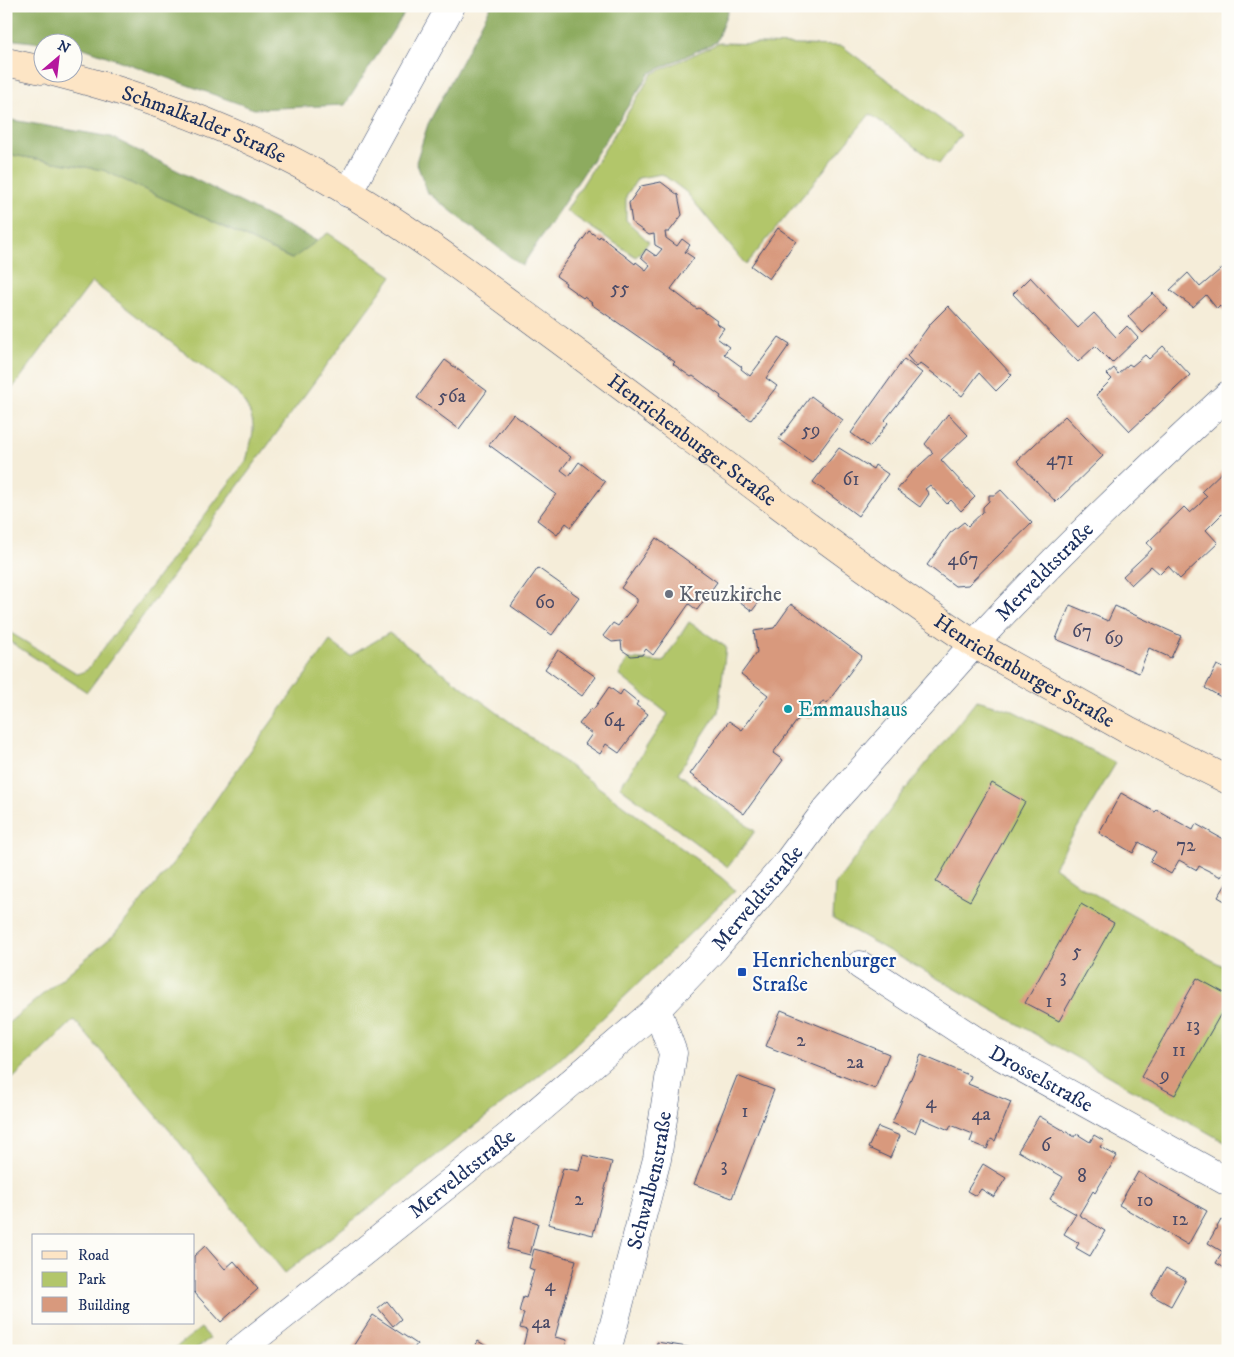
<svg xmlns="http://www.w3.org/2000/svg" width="1234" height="1357" viewBox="0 0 1234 1357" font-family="'IM FELL DW Pica',serif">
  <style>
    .green { fill: #b2c66a; stroke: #667a64 }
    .forest { fill: #8dab5e; stroke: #546d5e }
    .building { fill: #d8997d }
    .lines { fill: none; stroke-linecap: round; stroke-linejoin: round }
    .minor-casing { stroke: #3c4c70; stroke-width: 29 }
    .tertiary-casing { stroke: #3c4c70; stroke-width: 29 }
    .secondary-casing { stroke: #3c4c70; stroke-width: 29 }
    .minor { stroke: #fff; stroke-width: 28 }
    .tertiary { stroke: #fff; stroke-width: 28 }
    .secondary { stroke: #fde5c5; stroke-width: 28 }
    .rail { stroke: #1b2f5e; stroke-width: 4; stroke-dasharray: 8 4; stroke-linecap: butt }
    .worship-dot { fill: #6b7280; stroke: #fdfcf7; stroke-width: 2 }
    .culture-dot { fill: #0f9aa8; stroke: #fdfcf7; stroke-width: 2 }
    .transit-dot { fill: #1a4fb4; stroke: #fdfcf7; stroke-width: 2 }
    .labels { text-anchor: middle; stroke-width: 4; stroke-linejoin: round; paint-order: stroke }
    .number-label { font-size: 19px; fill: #4a4a66 }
    .street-label { font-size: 21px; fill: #1b2f5e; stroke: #fdfcf7 }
    .worship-label { font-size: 21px; fill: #5b616d; stroke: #fdfcf7; text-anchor: start }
    .culture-label { font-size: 21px; fill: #0d838f; stroke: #fdfcf7; text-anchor: start }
    .transit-label { font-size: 21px; fill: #164399; stroke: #fdfcf7; text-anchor: start }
  </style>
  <rect width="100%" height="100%" fill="#fdfcf7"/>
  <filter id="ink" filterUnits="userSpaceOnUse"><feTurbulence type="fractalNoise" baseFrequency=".02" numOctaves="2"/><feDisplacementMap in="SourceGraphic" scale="10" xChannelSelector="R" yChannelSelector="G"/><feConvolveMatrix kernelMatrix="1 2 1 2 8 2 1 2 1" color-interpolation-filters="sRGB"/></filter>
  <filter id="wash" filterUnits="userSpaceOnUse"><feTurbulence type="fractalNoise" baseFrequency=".0096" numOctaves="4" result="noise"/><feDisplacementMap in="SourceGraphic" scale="20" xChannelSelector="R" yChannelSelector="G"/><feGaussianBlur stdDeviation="1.12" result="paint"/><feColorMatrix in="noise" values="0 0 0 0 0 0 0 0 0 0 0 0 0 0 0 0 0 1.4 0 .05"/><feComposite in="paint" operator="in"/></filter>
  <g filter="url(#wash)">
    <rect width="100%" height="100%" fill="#f5edd9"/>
    <path class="green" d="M719 43 842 46 961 135 939 164 870 114 746 265 686 192 662 174 638 178 626 196V220L649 242 636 257 566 211 652 74Z
      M6 154 103 170 291 259 328 233 392 276 87 692 6 639V630L78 674 87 670 246 461C255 427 258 423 239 394L92 282 6 397Z
      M689 622 726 647 718 712 678 773 755 831 728 867 620 787 668 714 619 675 628 659 663 662Z
      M389 633 722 878 735 890 559 1060 285 1273 171 1132 74 1020 6 1085V1025L114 935 173 863 228 782 330 641 350 656Z
      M977 700 1009 709 1116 763 1054 867 1080 886 1228 969V1144L833 919 835 885 905 790Z
      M201 1328 210 1338 193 1351H171Z"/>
    <path class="forest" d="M6 6H409L345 105 254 109 84 48 73 46 72 42 42 43 6 39Z
      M491 6H730L716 42 650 73 522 266 428 193 416 162 428 124Z
      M6 119 111 137 317 241 292 259 103 170 6 154Z"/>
    <g id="blocks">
      <path class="building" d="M661 182 678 195 682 215 669 232H665L666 238 677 246 682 239 690 245 685 252 694 258 671 289 697 309 699 308 717 321 716 323 724 328 717 338 729 347 724 354 742 367 741 369 750 376 779 337 790 344 766 378 777 386 751 420 720 398 721 396 693 376 691 377 673 364 675 362 591 304 592 303 584 297 583 298 565 285 566 283 556 276 589 231 599 238 600 236 635 264 636 262 646 270 650 265 641 257 646 249 656 256 662 249 655 245 654 234 649 235 632 223 629 203 641 186Z
        M778 228 796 241 769 279 751 266Z
        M1228 263V315L1220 306 1217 309 1206 295 1193 307 1170 290 1188 273 1200 287Z
        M1030 277 1078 328 1094 313 1116 337 1127 326 1138 338 1112 363 1095 346 1078 362 1013 294Z
        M1153 293 1168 309 1143 333 1128 317Z
        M948 306 1012 375 996 391 979 373 962 396 920 363 917 367 907 356 931 323Z
        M1163 346 1190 375 1130 431 1096 395 1112 379 1107 374 1114 368 1118 374 1129 364 1132 366 1145 355 1149 359Z
        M904 359 922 373 885 420 888 423 870 447 851 433Z
        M445 360 487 391 459 429 417 398Z
        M811 396 843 420 812 462 779 439Z
        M513 414 571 457 561 470 569 476 579 462 605 482 571 527 566 523 557 535 537 520 556 494 489 445Z
        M948 414 968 435 941 460 975 497 961 511 951 500 947 504 930 485 925 489 929 494 920 507 897 490 910 474 933 453 925 444Z
        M1065 416 1103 456 1056 502 1017 461Z
        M839 448 873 469 875 465 888 474 858 516 813 482Z
        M1228 466V518L1223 513 1206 530 1218 543 1180 579 1168 566 1160 574 1151 566 1131 585 1123 576 1152 549 1147 543 1184 507 1190 513 1199 505 1207 496 1202 491Z
        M1001 490 1032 523 968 585 955 586 927 565 950 533 964 522 968 526 983 512V507L989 501V495H995Z
        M656 538 717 582 697 610 689 604 653 655 646 649 642 655 631 656 622 650 621 641 612 642 603 636 613 623 618 626 637 602V599L621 588Z
        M538 568 579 597 552 635 511 606Z
        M749 588 762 598 752 611 739 601Z
        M791 604 862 656 827 703 823 701 810 719 802 714 773 753 783 760 744 814 690 774 729 721 742 730 768 695 741 674 757 652 754 631 774 628Z
        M1070 605 1108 621 1115 606 1181 636 1171 658 1149 648 1139 673 1056 639Z
        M558 650 596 677 582 696 545 669Z
        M1217 665 1228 670V701L1205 688Z
        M609 687 620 695 623 690 638 702 636 705 648 714 619 753 606 744 600 754 585 744 592 734 579 724 591 709 593 710Z
        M992 783 1025 802 970 901 936 882Z
        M1121 793 1155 812 1157 810 1193 830 1196 824 1228 842V865L1221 877 1199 866 1197 870 1179 860 1171 874 1150 862 1156 852 1139 842 1133 853 1099 833Z
        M1228 881V903L1218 897Z
        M1081 904 1114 923 1059 1021 1025 1003Z
        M1197 978 1228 995V1001L1175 1095 1141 1077Z
        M781 1010 889 1054 875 1089 766 1046Z
        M921 1055 971 1076 968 1084 1011 1102 995 1141 991 1139 987 1149 970 1142 973 1134 951 1125 949 1130 921 1118 915 1133 892 1123Z
        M737 1076 774 1090 732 1198 694 1184Z
        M1039 1116 1075 1137 1077 1134 1090 1142 1094 1135 1104 1141 1100 1147 1117 1156 1095 1193 1093 1191 1079 1215 1105 1231 1090 1256 1076 1248 1079 1243 1064 1234 1076 1214 1050 1199 1063 1177 1018 1151Z
        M878 1127 900 1136 890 1158 868 1148Z
        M583 1155 612 1162 593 1235 548 1224 563 1168 579 1171Z
        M983 1164 1006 1178 994 1197 981 1189 976 1196 967 1191Z
        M1138 1172 1207 1211 1188 1245 1119 1205Z
        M515 1216 538 1223 530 1255 507 1249Z
        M1221 1220 1228 1224V1270L1216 1263 1223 1252 1208 1243Z
        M205 1246 225 1269 234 1261 258 1289 221 1322 194 1292V1256Z
        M534 1249 576 1260 555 1337 567 1340 564 1351H522L527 1330 520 1328 524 1313 519 1312 523 1297 526 1298 534 1270 529 1268Z
        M1166 1268 1186 1279 1171 1306 1151 1295Z
        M387 1301 401 1319 393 1326 378 1308Z
        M373 1315 417 1344 412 1351H350Z
        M478 1341 494 1351H472Z
        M657 1342 693 1348V1351H656Z"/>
    </g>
  </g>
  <g filter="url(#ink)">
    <use href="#blocks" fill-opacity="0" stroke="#3c4c70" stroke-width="1"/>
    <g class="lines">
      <g class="minor-casing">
        <g id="minor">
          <path d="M348 193 451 6"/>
          <path id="s1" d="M974 644C1055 557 1140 475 1228 395"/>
          <path id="s2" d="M860 965 990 1050 1228 1182"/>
          <path id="s3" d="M607 1351 657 1159 673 1053 657 1009"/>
        </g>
      </g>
      <g class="tertiary-casing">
        <g id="tertiary">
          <path id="s4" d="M239 1351 511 1134 657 1009 715 948 786 864 826 810 974 644"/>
        </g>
      </g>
      <g class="secondary-casing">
        <g id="secondary">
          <path d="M6 62 42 70"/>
          <path id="s5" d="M53 72C132 92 207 119 281 155 380 204 469 274 558 339 685 433 810 531 940 621L974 644 1128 730 1228 780"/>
        </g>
      </g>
      <use href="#minor" class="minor"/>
      <use href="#tertiary" class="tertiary"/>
      <use href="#secondary" class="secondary"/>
      <path class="rail" d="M1169 6 1228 9"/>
    </g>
  </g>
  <circle class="worship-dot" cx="669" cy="594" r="5"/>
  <circle class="culture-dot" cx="788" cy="709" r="5"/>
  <rect class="transit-dot" x="737" y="967" width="10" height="10" rx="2.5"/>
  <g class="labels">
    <g class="number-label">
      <text x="620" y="294">55</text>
      <text x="452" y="402">56a</text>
      <text x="811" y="436">59</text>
      <text x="1060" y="465">471</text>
      <text x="851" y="485">61</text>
      <text x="963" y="565">467</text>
      <text x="545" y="608">60</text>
      <text x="1082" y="637">67</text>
      <text x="1114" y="644">69</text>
      <text x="614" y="726">64</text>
      <text x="1186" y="851">72</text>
      <text x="1077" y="957">5</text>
      <text x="1063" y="982">3</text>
      <text x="1049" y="1007">1</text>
      <text x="1193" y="1031">13</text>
      <text x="801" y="1046">2</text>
      <text x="1179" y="1056">11</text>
      <text x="855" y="1068">2a</text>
      <text x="1165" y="1081">9</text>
      <text x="931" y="1108">4</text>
      <text x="745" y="1117">1</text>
      <text x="981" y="1120">4a</text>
      <text x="1046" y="1151">6</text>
      <text x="724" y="1171">3</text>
      <text x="1082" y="1182">8</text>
      <text x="579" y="1205">2</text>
      <text x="1145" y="1206">10</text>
      <text x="1180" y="1225">12</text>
      <text x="550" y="1291">4</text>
      <text x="541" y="1328">4a</text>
    </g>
    <g class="street-label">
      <text dy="7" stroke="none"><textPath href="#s5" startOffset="160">Schmalkalder Straße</textPath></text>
      <text dy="7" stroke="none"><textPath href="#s5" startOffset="744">Henrichenburger Straße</textPath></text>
      <text dy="7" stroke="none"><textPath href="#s1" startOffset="101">Merveldtstraße</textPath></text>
      <text dy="7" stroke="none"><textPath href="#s5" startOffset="1149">Henrichenburger Straße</textPath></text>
      <text dy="7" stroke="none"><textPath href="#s4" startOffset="690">Merveldtstraße</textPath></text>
      <text dy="7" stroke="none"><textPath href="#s2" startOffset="214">Drosselstraße</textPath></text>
      <text dy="7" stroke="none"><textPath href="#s4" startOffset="285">Merveldtstraße</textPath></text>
      <text dy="7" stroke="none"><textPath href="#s3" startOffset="176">Schwalbenstraße</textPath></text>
    </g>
    <g class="worship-label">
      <text x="679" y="601">Kreuzkirche</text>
    </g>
    <g class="culture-label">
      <text x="798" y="716">Emmaushaus</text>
    </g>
    <g class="transit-label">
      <text x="752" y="967">Henrichenburger<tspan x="752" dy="24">Straße</tspan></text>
    </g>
  </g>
  <rect width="1234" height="1357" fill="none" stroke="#fdfcf7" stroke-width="25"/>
  <rect x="32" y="1234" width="162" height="90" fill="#fdfcf7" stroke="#a3aaba"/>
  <rect x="42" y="1251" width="25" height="8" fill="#fde5c5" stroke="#a3aaba"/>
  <text x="78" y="1260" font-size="15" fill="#1b2f5e">Road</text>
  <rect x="42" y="1272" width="25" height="15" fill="#b2c66a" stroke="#a3aaba"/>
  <text x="78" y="1284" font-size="15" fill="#1b2f5e">Park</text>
  <rect x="42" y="1297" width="25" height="15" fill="#d8997d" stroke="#a3aaba"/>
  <text x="78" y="1310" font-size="15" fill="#1b2f5e">Building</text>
  <g transform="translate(58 58) rotate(28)"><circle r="24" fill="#fdfcf7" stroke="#a3aaba"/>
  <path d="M0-4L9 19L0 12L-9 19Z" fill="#b5179e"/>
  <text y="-8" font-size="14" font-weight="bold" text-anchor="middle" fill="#1b2f5e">N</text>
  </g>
</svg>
